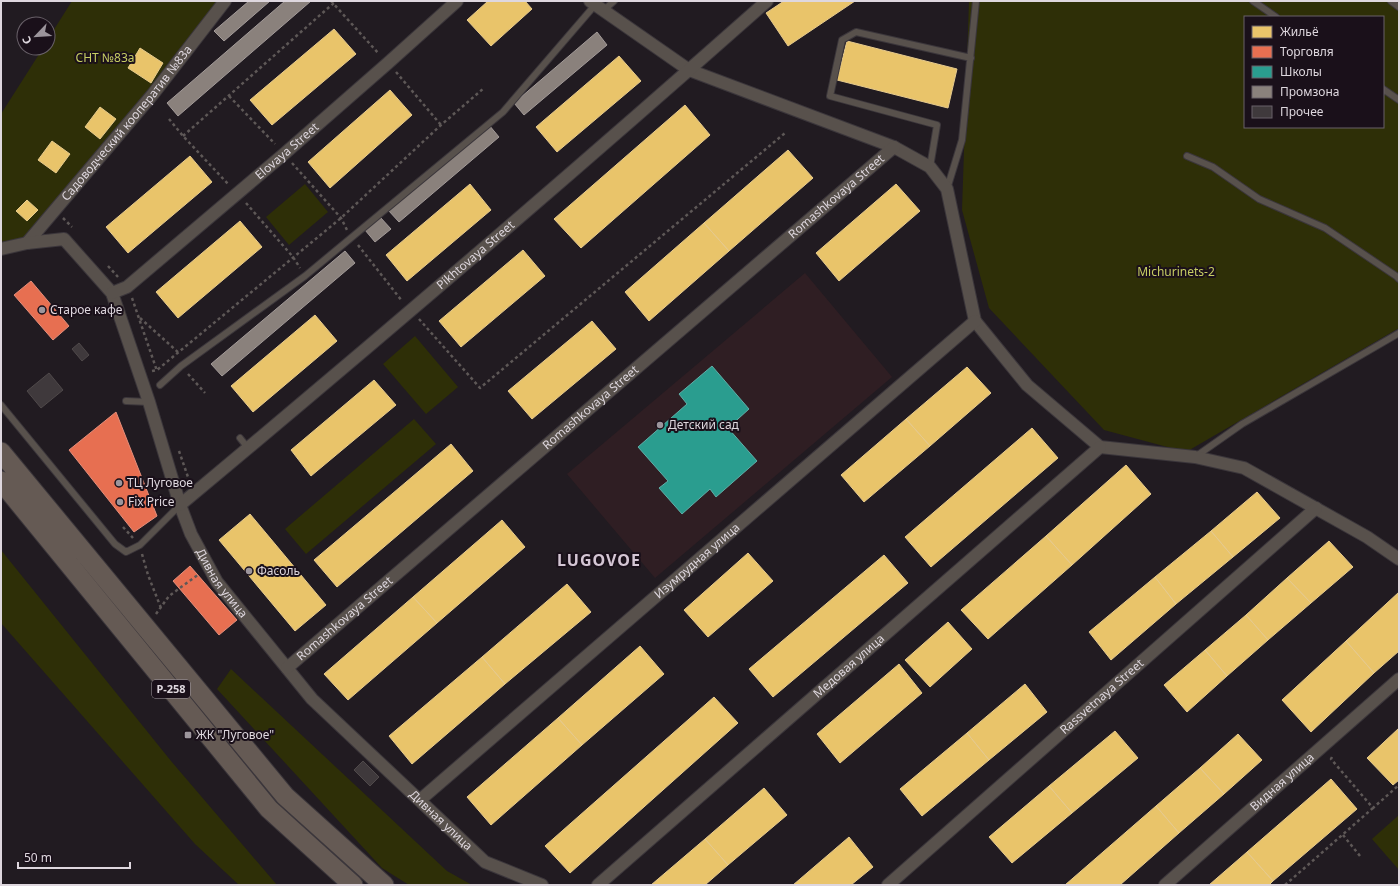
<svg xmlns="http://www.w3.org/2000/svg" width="1400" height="886" viewBox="0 0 1400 886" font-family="'Noto Sans',sans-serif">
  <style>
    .education { fill: #2f1e23 }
    .green { fill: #2e2f07; fill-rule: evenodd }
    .homes { fill: #e9c46a; stroke: #e6ca8d }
    .shops { fill: #e76f51; stroke: #e48e7b }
    .schools { fill: #2a9d8f; stroke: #60aea7 }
    .industry { fill: #8a817c; stroke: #a39b99 }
    .building { fill: #3f393c; stroke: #4f494a }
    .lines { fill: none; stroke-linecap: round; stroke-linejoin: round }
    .lane-casing { stroke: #3b363b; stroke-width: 8 }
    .street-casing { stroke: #3b363b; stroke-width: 14 }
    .primary-casing { stroke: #3b363b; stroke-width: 21 }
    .path { stroke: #5e5857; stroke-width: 2.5; stroke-dasharray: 3 3; stroke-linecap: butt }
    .lane { stroke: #58514c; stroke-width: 6 }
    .street { stroke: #58514c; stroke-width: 12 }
    .primary { stroke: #655a54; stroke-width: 19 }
    .poi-dot { fill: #9c959c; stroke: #1a101a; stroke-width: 1.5 }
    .labels { text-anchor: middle; stroke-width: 4; stroke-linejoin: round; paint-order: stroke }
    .shield { fill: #1a101a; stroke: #a39ba3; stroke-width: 1 }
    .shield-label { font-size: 11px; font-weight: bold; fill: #ded7de }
    .park-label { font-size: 12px; fill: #c6cd63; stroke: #1a101a }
    .street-label { font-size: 12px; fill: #ded7de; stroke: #1a101a }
    .poi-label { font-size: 12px; fill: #ded7de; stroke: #1a101a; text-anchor: start }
    .district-label { font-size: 16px; font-weight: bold; letter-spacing: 1px; fill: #d4c6d4; stroke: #1a101a }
  </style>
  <rect width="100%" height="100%" fill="#211b21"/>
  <path class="education" d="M805 273 892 377 655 578 567 474Z"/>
  <path class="green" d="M72 1H219L152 90 19 249 1 243V114L43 48H48V39Z
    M969 1H1399V328L1186 452 1104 430 989 308 962 210ZM1245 17H1383V127H1245Z
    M305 184 328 212 289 245 266 217Z
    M415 336 458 387 426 414 383 364Z
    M414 419 436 444 306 554 285 529Z
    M1 550 171 761 277 885H239L195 844 1 623Z
    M231 669 447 871 472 885H409L382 868 217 689Z
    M1399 815V870L1372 839Z"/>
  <path class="homes" d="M488 1H525L532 9 491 46 467 20Z
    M784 1H855L788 46 766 13Z
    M334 29 356 54 272 125 250 100Z
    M847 41 957 69 948 108 837 80Z
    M140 48 163 63 151 83 128 68Z
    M619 56 641 81 557 152 536 127Z
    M390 90 412 115 330 188 308 162Z
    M685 105 710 135 581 248 554 219Z
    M100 107 116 119 100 139 85 127Z
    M52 141 70 154 56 173 38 160Z
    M788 150 813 178 729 251 704 223Z
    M190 156 212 182 128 253 106 227Z
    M470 184 491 210 407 281 386 255Z
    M896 184 920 211 839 281 816 253Z
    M27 200 38 210 27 221 16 211Z
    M240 221 262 247 178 318 156 292Z
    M704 223 729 251 649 321 625 292Z
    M523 250 545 276 461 347 439 321Z
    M315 315 337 341 253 412 231 386Z
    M592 321 616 349 532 419 508 391Z
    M967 367 991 393 930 446 906 419Z
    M374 380 396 405 311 476 291 450Z
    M906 419 930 446 864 502 841 475Z
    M1032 428 1058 458 931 567 905 537Z
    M451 444 473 471 337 587 314 560Z
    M1126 465 1151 494 1072 565 1046 536Z
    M1257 492 1280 518 1233 557 1211 531Z
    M250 514 326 605 295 631 219 540Z
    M502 520 525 547 437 623 413 597Z
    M1211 531 1233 557 1176 604 1155 577Z
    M1046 536 1072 565 988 639 961 610Z
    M1329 541 1353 567 1311 603 1287 578Z
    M748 553 773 581 708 637 684 610Z
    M884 555 908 583 773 697 749 669Z
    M1155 577 1176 604 1111 660 1089 632Z
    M1287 578 1311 603 1268 640 1246 615Z
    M567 584 591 612 505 684 482 657Z
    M1399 592V651L1374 673 1346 641Z
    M413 597 437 623 348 700 324 674Z
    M1246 615 1268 640 1227 676 1205 650Z
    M948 622 972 649 930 687 905 660Z
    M1346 641 1374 673 1311 732 1282 700Z
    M640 646 664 674 582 745 558 718Z
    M1205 650 1227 676 1187 712 1164 685Z
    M482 657 505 684 412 764 389 736Z
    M899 664 922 693 840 763 817 734Z
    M1025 684 1047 712 989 760 967 733Z
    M714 697 738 723 570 873 545 846Z
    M558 718 582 745 491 825 467 797Z
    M1399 728V780L1393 785 1367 758Z
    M1115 731 1138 758 1072 813 1049 786Z
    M967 733 989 760 922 816 900 789Z
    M1238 734 1262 760 1224 794 1200 768Z
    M1200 768 1224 794 1179 833 1156 806Z
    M1331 779 1357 809 1273 881 1247 852Z
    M1049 786 1072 813 1012 863 989 837Z
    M764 788 787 815 728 865 705 839Z
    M1156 806 1179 833 1120 885H1065Z
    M849 837 873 867 851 885H793Z
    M705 839 728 865 705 885H651Z
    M1247 852 1273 881 1269 885H1209Z"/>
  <path class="shops" d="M31 281 69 326 53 340 14 295Z
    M116 412 157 516 134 532 69 450Z
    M190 566 237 620 219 635 173 581Z"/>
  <path class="schools" d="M712 366 749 409 728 428 757 461 716 497 710 489 682 514 659 488 668 481 638 447 687 404 679 394Z"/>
  <path class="industry" d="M249 1H270L224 41 214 31Z
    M285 1H311L178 116 167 103Z
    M597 32 607 45 524 115 514 103Z
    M489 125 499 137 399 222 388 210Z
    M380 217 391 229 375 242 365 230Z
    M345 251 355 263 222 376 211 364Z"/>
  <path class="building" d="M79 343 89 355 82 361 72 349Z
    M49 373 63 390 41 408 27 391Z
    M363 761 379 777 370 786 354 770Z"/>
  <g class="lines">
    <g class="lane-casing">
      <path id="lane" d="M1253 1 1276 17
        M1391 1 1399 7
        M604 10 614 1
        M1383 89 1399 100
        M1187 156 1213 167 1259 199 1325 228 1396 276 1399 279
        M930 167 937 125 830 96 842 40 856 32 971 58
        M947 189 962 140 976 1
        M160 385 181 366 305 276 503 112 595 5
        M126 401 149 402
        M1 405 115 544 126 552 140 545 180 505
        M240 438 248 448
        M1195 457 1242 424 1399 333"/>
    </g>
    <g class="street-casing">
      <g id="street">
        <path d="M590 1 689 70 894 147 930 167 947 189 975 321 1027 385 1100 447 1195 457 1244 468 1367 537 1399 559"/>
        <path id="s1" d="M27 243 153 94 225 1"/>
        <path id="s2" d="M1 249 27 243 64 239 112 293 149 402 180 505 191 534 217 582 312 699 485 862 542 885"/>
        <path id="s3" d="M112 293 127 287 284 154 388 63 457 1"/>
        <path id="s4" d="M180 505C378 340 574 172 767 1"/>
        <path id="s5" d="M287 668 894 147"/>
        <path id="s6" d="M420 800 975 321"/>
        <path id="s7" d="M598 885 1100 447"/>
        <path id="s8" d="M888 885 1316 508"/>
        <path id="s9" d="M1165 885 1399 679"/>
      </g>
    </g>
    <g class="primary-casing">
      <path id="primary" d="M1 452 285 796 384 885
        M1 481 269 809 353 885"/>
    </g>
    <path class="path" d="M331 1 379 54
      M396 72 441 125
      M229 96 275 144
      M169 119 183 136 229 185
      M183 136 336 1
      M292 163 341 218 347 230
      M246 203 293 257 300 268
      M63 218 72 227
      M358 245 402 301
      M108 266 118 277
      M132 298 157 371
      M140 318 179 353
      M419 319 480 388 785 133
      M152 371 157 370 341 218 441 125 484 88
      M188 374 205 393
      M179 451 189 480
      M123 527 133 538
      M142 554 148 575 161 608
      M156 614 169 596 199 574
      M1332 757 1331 759 1373 808 1399 785
      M1343 835 1360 856
      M1285 885 1373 808"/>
    <use href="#lane" class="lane"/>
    <use href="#street" class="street"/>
    <use href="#primary" class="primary"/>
  </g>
  <g class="poi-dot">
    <circle cx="42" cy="310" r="4"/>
    <circle cx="660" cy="425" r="4"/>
    <circle cx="119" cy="483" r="4"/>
    <circle cx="120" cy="502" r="4"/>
    <circle cx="249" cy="571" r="4"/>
    <rect x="184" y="731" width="8" height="8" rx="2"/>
  </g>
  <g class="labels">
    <rect class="shield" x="152" y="680" width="38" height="18" rx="3"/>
    <g class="shield-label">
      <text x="171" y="693">Р-258</text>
    </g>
    <g class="park-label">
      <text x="105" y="62">СНТ №83а</text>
      <text x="1176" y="276">Michurinets-2</text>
    </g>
    <g class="street-label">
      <text dy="4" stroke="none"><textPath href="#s1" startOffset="156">Садоводческий кооператив №83а</textPath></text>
      <text dy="4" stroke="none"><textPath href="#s3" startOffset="226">Elovaya Street</textPath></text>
      <text dy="4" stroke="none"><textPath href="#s5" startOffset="724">Romashkovaya Street</textPath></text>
      <text dy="4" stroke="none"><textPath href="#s4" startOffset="387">Pikhtovaya Street</textPath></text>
      <text dy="4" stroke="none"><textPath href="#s5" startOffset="400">Romashkovaya Street</textPath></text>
      <text dy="4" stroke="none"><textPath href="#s6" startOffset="366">Изумрудная улица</textPath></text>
      <text dy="4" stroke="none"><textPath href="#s2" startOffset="448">Дивная улица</textPath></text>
      <text dy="4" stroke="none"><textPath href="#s5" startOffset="76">Romashkovaya Street</textPath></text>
      <text dy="4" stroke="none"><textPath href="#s7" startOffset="333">Медовая улица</textPath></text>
      <text dy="4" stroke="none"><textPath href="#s8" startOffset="285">Rassvetnaya Street</textPath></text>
      <text dy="4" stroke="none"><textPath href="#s9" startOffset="156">Видная улица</textPath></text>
      <text dy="4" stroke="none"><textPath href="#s2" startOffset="772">Дивная улица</textPath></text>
    </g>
    <g class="poi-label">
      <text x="50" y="314">Старое кафе</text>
      <text x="668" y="429">Детский сад</text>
      <text x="127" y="487">ТЦ Луговое</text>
      <text x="128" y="506">Fix Price</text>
      <text x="257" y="575">Фасоль</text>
      <text x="196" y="739">ЖК "Луговое"</text>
    </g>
    <g class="district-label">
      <text x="599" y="566">LUGOVOE</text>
    </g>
  </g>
  <rect width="1400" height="886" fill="none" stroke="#ded7de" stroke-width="4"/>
  <rect x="1244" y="16" width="140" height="112" fill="#1a101a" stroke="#686068"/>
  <rect x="1252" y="26" width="20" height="12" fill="#e9c46a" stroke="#686068"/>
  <text x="1280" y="36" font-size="12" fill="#ded7de">Жильё</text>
  <rect x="1252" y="46" width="20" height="12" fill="#e76f51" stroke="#686068"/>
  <text x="1280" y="56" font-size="12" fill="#ded7de">Торговля</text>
  <rect x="1252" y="66" width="20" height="12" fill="#2a9d8f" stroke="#686068"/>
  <text x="1280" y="76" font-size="12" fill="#ded7de">Школы</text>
  <rect x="1252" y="86" width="20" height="12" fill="#8a817c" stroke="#686068"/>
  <text x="1280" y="96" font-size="12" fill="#ded7de">Промзона</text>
  <rect x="1252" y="106" width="20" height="12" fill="#3f393c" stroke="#686068"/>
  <text x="1280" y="116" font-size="12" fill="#ded7de">Прочее</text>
  <g transform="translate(36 36) rotate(245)"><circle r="19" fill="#1a101a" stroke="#686068"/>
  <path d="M0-3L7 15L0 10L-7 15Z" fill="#9c959c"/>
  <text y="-6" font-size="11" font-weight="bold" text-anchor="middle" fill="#ded7de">С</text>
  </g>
  <path d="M18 862v6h112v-6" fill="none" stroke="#ded7de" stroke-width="2"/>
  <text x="24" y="862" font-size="12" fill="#ded7de" stroke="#1a101a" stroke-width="3" paint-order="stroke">50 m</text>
</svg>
